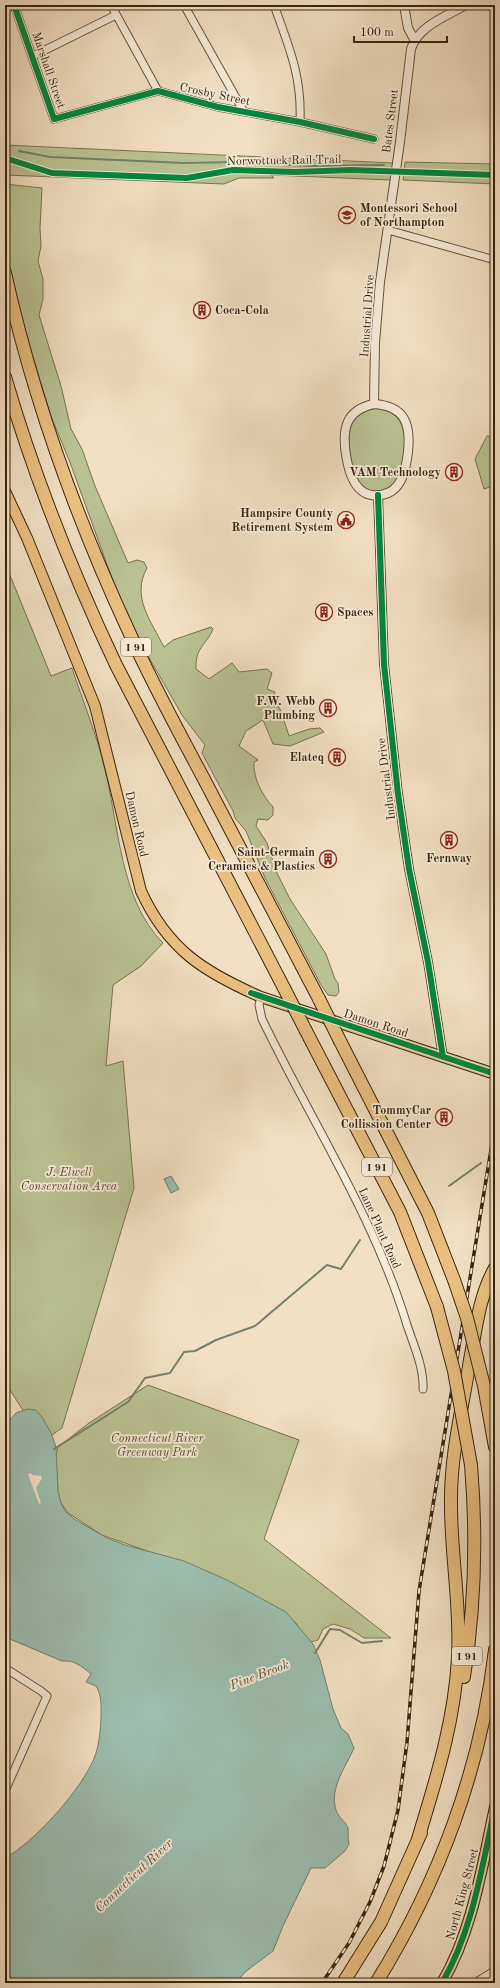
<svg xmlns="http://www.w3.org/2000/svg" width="500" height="1988" viewBox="0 0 500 1988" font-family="'Old Standard TT',serif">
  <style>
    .green { fill: #bac294; stroke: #7a7450 }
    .water { fill: #9cbeaf; stroke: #74816e }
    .pier { fill: #f3e0c4 }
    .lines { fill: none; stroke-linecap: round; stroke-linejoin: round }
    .stream { stroke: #74816e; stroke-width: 2 }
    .minor-casing { stroke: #68543b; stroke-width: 9 }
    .tertiary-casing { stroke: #68543b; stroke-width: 10 }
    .primary-casing { stroke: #39250d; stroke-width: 12 }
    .motorway-casing { stroke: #39250d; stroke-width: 14 }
    .minor { stroke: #f7ebd9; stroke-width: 7 }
    .tertiary { stroke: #f7ebd9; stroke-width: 8 }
    .primary { stroke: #eac082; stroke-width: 10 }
    .motorway { stroke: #eac082; stroke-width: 12 }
    .rail-casing { stroke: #39250d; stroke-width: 3.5 }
    .rail { stroke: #f7ebd9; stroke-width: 2; stroke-dasharray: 6; stroke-linecap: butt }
    .motorway-bridge-casing { stroke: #39250d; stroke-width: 14; stroke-linecap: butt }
    .motorway-bridge { stroke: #eac082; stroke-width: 12 }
    .cycleway-casing { stroke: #f7ebd9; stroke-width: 8 }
    .cycleway { stroke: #00873e; stroke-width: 6 }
    .labels { text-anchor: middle; stroke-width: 3.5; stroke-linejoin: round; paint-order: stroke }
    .shield { fill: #f7ebd9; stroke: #72604a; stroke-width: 1 }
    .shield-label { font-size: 11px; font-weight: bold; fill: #39250d }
    .street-label { font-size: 12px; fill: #39250d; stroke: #f7ebd9 }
    .poi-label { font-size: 12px; font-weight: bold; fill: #39250d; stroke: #f7ebd9; text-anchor: end }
    .park-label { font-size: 12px; font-style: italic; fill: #594c2f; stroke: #f7ebd9 }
    .water-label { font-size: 13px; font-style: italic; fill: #57533e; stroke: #f7ebd9 }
  </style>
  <rect width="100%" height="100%" fill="#f3e0c4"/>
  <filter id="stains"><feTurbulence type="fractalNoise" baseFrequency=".005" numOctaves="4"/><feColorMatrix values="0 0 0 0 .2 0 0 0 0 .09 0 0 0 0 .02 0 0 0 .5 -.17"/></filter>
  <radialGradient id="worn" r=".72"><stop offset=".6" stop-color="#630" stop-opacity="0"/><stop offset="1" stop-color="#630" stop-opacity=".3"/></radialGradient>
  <path class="green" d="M5 145 393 163 390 180 271 175 274 178H239L224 184 5 175Z
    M405 162 495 164V184L403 180Z
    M5 184 42 188 40 228 41 246 38 261 43 279V299L39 315 61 386 71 429 82 449 95 486 128 563 137 560 144 562 147 568C131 597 151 621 164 647L173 640 211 627 213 629C206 646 195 647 196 669L209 679 232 663 239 672 267 669 272 673 267 689 275 692 273 697 281 711 289 736 309 729 320 728 324 732 290 746 273 744 263 720 246 731 239 746 258 760 254 762C253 778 262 795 273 807V815L268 820 258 819 256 826 267 843 277 873 290 899 326 954 335 979 338 983 339 992 336 996 328 995 321 985 265 878 246 831 235 818 233 811 202 753 205 745 182 715 152 663 121 603 71 465 51 416 20 314 5 244Z
    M377 408C404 413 406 431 404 455 402 474 399 493 374 491 365 491 356 483 353 475 348 466 347 433 352 424 357 414 367 410 377 408Z
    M487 436 495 437V485L484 489 475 459Z
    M5 563 51 676 72 668C83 702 97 735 105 770 119 826 120 900 163 943L141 966 113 985 106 1066 123 1061 134 1188 62 1428 37 1445 24 1412 5 1382Z
    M148 1385 299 1440 264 1539 391 1638H364L350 1629 333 1624 323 1629 318 1640 308 1643 296 1623 278 1608 210 1573 102 1535 68 1513 61 1503 58 1492 56 1456 58 1447 89 1423Z"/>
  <path class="water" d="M171 1176 179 1189 171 1193 164 1179Z
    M28 1409 36 1410 42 1417 51 1433 56 1447 58 1492 61 1503 65 1511 74 1519 107 1538 125 1545 184 1561 227 1580 286 1612 313 1644 320 1660 333 1709 341 1728 348 1734 354 1748C346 1767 329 1788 336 1810 338 1817 346 1822 348 1828 349 1834 347 1838 349 1844L345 1851 325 1868H311L283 1926 273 1951 245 1972 236 1983H5V1858C34 1842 76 1795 91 1765 99 1750 100 1734 101 1718 101 1706 102 1696 96 1686L86 1682 91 1674C81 1666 75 1660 62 1661L5 1637V1422L9 1421 16 1413Z"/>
  <path class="pier" d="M31 1473 32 1475 41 1476 42 1478 36 1488 41 1503 39 1504 28 1474Z"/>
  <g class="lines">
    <path class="stream" d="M19 151 50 157 184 163 236 162 310 166 384 165
      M449 1186 481 1163
      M54 1449 128 1402 145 1378 170 1373 184 1352 195 1351 216 1340 255 1326 327 1265 341 1269 360 1240
      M315 1653 330 1629 340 1630 362 1643 382 1641"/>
    <g class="minor-casing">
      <path id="minor" d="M14 5 54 119 158 91 218 107 300 122 374 139
        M111 5 158 91
        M184 5 244 112
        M274 5C289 47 302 76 300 122
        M33 56 116 15
        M388 230 495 260
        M261 997 259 1005 262 1019C311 1121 374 1216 407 1325 414 1346 424 1368 423 1389
        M5 1668 41 1691 47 1696 5 1791"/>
    </g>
    <g class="tertiary-casing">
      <path id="tertiary" d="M404 5 408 28 414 39
        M374 404 375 343 380 282 400 142 411 49C418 26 447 16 466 5
        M374 404C405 406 411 424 408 452 406 469 402 492 381 495 356 499 349 474 346 455 342 430 345 410 374 404Z
        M378 495 384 664 398 794 409 869 428 962 443 1057
        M476 1983 495 1971"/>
    </g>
    <g class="primary-casing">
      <path id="primary" d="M5 491 27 538 95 706 141 891C168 950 204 972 261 997L495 1074
        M442 1983C473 1930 482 1866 495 1807"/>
    </g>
    <g class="motorway-casing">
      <path id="motorway" d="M5 273C33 398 76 518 130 634 153 685 180 734 206 783 244 855 281 927 319 999
        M5 377C34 476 72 572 116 665L284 988
        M306 1031 400 1212 437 1307
        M340 1041 428 1213 454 1280
        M484 1386 495 1447
        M464 1677C475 1607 477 1537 471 1465
        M418 1839C436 1780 455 1720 458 1657 461 1604 450 1551 451 1498 451 1452 463 1405 470 1360 476 1329 479 1296 495 1268
        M343 1983 381 1922 421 1833
        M376 1983C439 1882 481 1768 495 1650"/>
    </g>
    <use href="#minor" class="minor"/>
    <use href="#tertiary" class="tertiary"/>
    <use href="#primary" class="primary"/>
    <use href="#motorway" class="motorway"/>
    <g class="rail-casing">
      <path id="rail" d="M322 1983 349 1943 370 1902 384 1866 398 1810 407 1742 419 1591 495 1125"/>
    </g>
    <use href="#rail" class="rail"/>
    <g class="motorway-bridge-casing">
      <path id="motorway-bridge" d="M284 988 306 1031
        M319 999 340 1041
        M454 1280 467 1318 484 1386
        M437 1307 454 1371 471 1465"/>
    </g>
    <use href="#motorway-bridge" class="motorway-bridge"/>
    <g class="cycleway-casing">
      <path id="cycleway" d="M14 5 54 119 158 91 218 107 300 122 374 139
        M5 158 52 173 187 178 233 170 295 172 351 170 495 175
        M378 495 384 664 398 794 409 869 428 962 443 1057
        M251 993 495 1074
        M442 1983C473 1930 482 1866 495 1807"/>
    </g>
    <use href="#cycleway" class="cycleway"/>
  </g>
  <defs>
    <g id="school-ring" transform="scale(0.9)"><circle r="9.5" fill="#f7ebd9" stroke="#8f2418" stroke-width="1.5"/><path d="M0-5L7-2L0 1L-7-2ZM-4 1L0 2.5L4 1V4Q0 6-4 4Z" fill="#8f2418"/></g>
    <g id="building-ring" transform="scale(0.9)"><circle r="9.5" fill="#f7ebd9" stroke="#8f2418" stroke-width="1.5"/><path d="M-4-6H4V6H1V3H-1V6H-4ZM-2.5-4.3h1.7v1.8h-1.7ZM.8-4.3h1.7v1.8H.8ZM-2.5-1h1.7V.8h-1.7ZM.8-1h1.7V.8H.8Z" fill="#8f2418"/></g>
    <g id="civic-ring" transform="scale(0.9)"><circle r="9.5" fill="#f7ebd9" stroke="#8f2418" stroke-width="1.5"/><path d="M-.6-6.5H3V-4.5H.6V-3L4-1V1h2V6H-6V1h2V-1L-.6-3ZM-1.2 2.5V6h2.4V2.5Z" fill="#8f2418"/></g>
  </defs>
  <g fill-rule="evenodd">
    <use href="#school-ring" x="347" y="215"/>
    <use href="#building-ring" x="202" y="310"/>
    <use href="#building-ring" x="454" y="472"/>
    <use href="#civic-ring" x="346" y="520"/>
    <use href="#building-ring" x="324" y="612"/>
    <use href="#building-ring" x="328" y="708"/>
    <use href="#building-ring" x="337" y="757"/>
    <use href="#building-ring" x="449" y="840"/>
    <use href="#building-ring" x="328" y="859"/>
    <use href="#building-ring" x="444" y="1117"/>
  </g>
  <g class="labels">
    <g class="shield">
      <rect x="121" y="638" width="30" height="18" rx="3"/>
      <rect x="362" y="1158" width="30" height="18" rx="3"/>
      <rect x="452" y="1647" width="30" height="18" rx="3"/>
    </g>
    <g class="shield-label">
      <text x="136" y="651">I 91</text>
      <text x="377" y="1171">I 91</text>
      <text x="467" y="1660">I 91</text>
    </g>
    <g class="street-label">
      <text transform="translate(49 70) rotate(71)" y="4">Marshall Street</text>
      <text transform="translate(215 94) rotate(12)" y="4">Crosby Street</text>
      <text transform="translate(390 121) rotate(-83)" y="4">Bates Street</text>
      <text transform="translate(284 160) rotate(-1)" y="4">Norwottuck Rail Trail</text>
      <text transform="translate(367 316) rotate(-86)" y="4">Industrial Drive</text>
      <text transform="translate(386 779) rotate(-97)" y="4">Industrial Drive</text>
      <text transform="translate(137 824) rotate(77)" y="4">Damon Road</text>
      <text transform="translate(376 1023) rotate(18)" y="4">Damon Road</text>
      <text transform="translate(380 1228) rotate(66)" y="4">Lane Plant Road</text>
      <text transform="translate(462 1894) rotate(-75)" y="4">North King Street</text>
    </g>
    <g class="poi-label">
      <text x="360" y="212" text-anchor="start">Montessori School<tspan x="360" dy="14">of Northampton</tspan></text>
      <text x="215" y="314" text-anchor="start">Coca-Cola</text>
      <text x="441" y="476">VAM Technology</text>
      <text x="333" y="517">Hampsire County<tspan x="333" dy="14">Retirement System</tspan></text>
      <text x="337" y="616" text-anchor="start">Spaces</text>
      <text x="315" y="705">F.W. Webb<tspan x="315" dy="14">Plumbing</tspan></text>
      <text x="324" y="761">Elateq</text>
      <text x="315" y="856">Saint-Germain<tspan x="315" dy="14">Ceramics &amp; Plastics</tspan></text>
      <text x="449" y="862" text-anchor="middle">Fernway</text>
      <text x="431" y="1114">TommyCar<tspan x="431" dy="14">Collission Center</tspan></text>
    </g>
    <g class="park-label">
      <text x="69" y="1176">J. Elwell<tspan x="69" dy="14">Conservation Area</tspan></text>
      <text x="157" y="1442">Connecticut River<tspan x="157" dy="14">Greenway Park</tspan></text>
    </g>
    <g class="water-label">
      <text transform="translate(259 1674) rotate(-21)" y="5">Pine Brook</text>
      <text transform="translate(133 1875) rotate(-43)" y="5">Connecticut River</text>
    </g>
  </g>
  <rect width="500" height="1988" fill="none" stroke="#f3e0c4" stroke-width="20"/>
  <rect x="6" y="6" width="488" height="1976" fill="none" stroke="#39250d" stroke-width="2"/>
  <rect x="10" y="10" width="480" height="1968" fill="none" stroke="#39250d"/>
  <path d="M354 36v6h93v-6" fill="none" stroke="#39250d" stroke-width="2"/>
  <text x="360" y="36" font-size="12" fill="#39250d" stroke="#f7ebd9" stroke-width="3" paint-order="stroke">100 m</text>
  <rect width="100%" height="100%" filter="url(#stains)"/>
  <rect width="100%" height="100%" fill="url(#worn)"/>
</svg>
